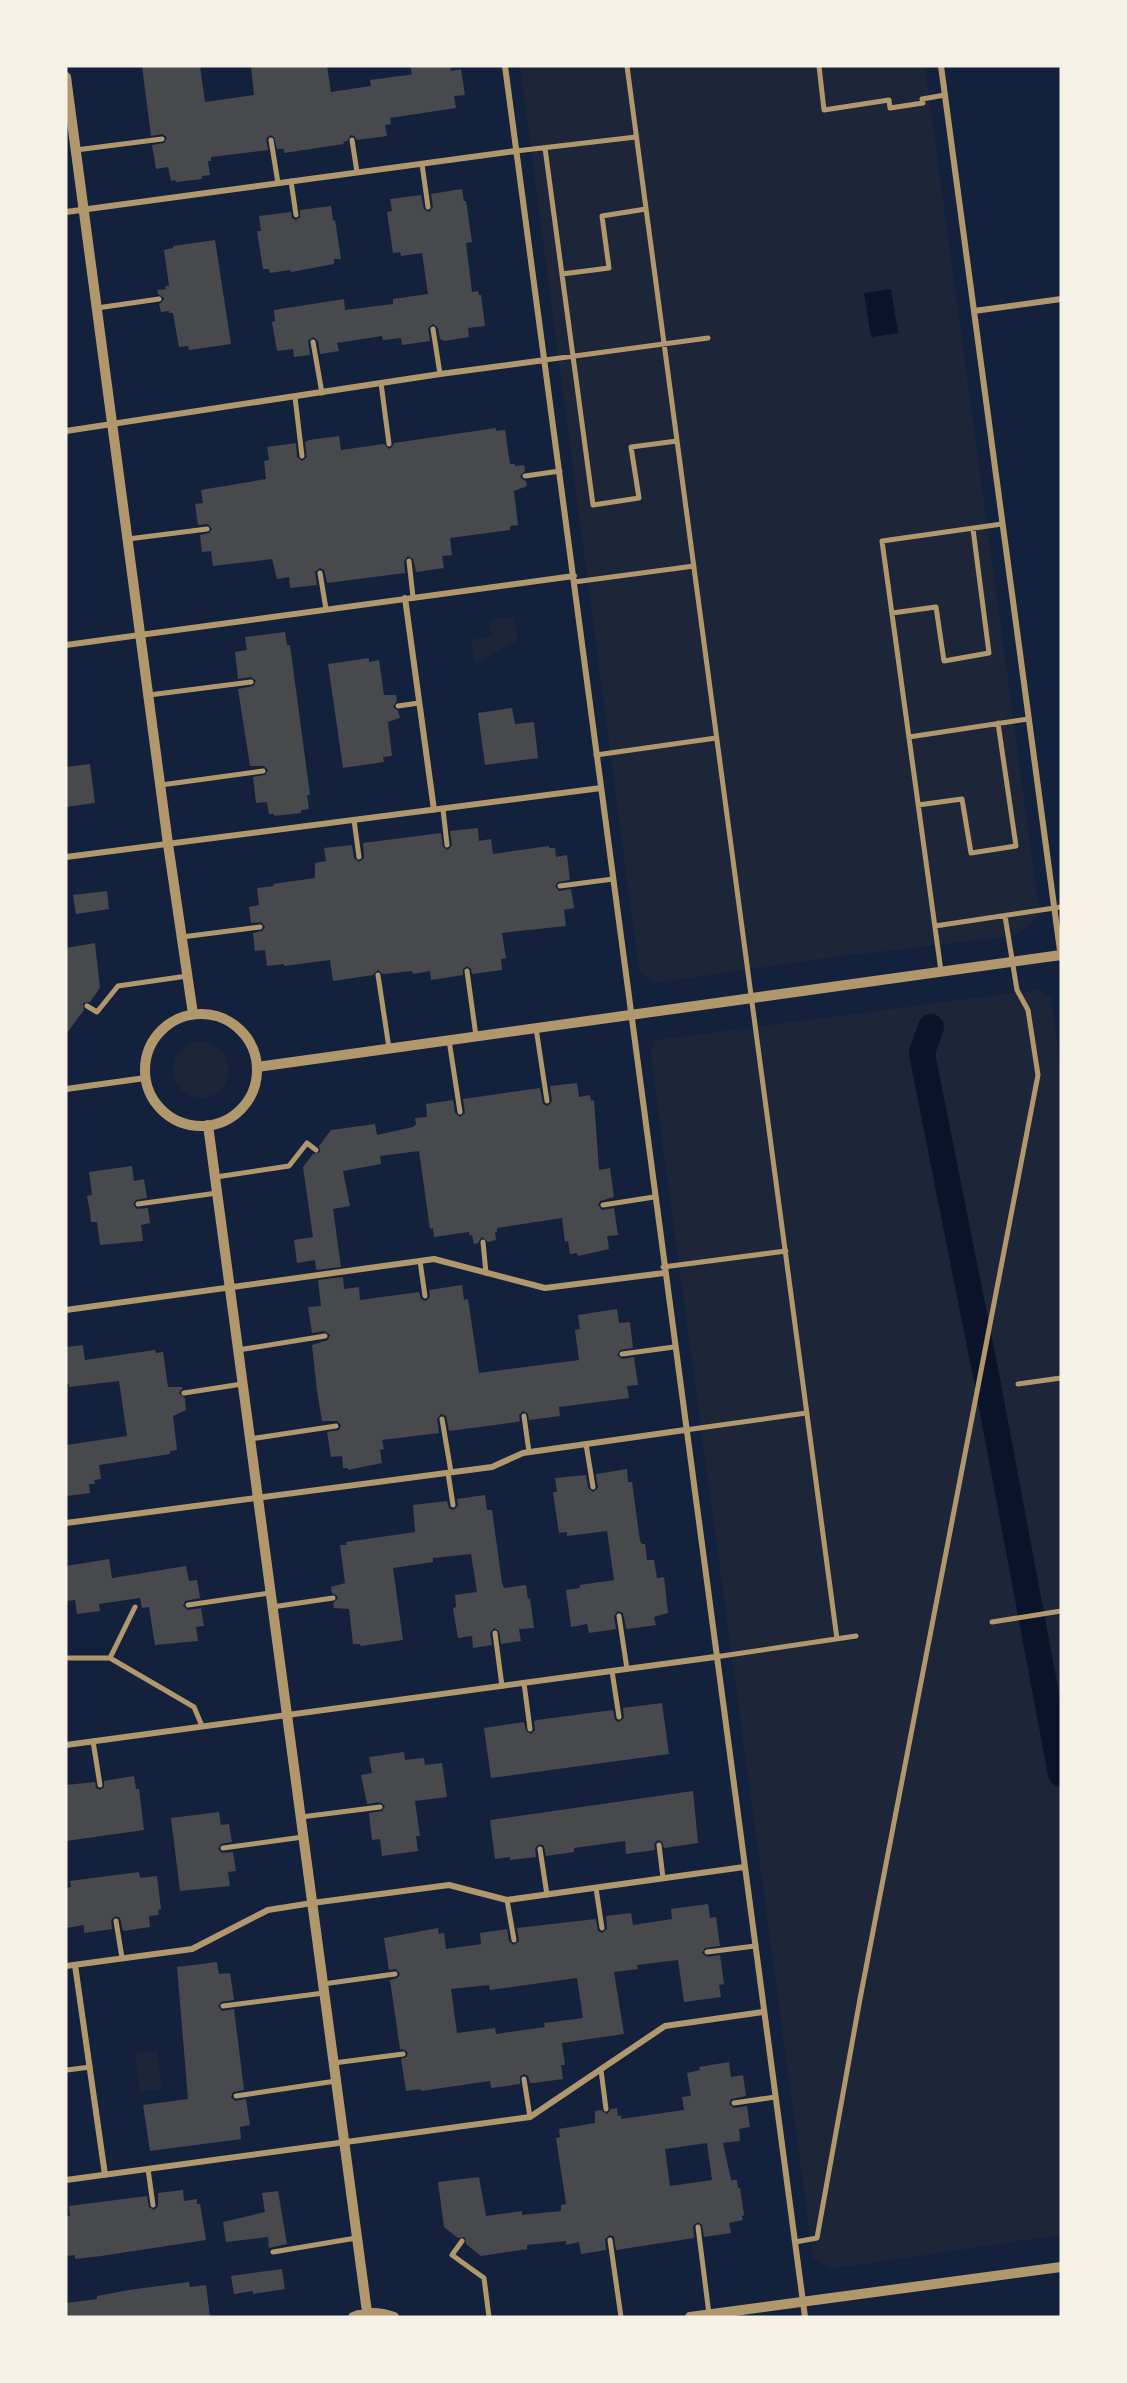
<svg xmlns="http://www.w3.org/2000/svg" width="1127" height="2383" viewBox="0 0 1127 2383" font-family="'Alegreya Sans',sans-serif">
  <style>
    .green { fill: #1d2539 }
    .water { fill: #0b132b }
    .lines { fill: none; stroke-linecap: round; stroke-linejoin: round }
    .canal { stroke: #0b132b; stroke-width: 26 }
    .building { fill: #48494c; fill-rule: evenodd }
    .pedestrian { stroke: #b1986c; stroke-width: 5 }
    .minor { stroke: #b1986c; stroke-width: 6 }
    .tertiary { stroke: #b1986c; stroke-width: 10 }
  </style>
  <rect width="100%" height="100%" fill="#14213d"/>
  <path class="green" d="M520 66H925L1040 916 1015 936 834 957 655 983 639 972Z
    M514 617 518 640 475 664 471 640 491 636 489 620Z
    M1037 990 1051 997 1061 1074V2235L830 2269 813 2258 650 1051 655 1040Z
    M173 1070a28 28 0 1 1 56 0a28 28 0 1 1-56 0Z
    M157 2050 162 2089 140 2092 135 2053Z"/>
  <path class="water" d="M891 289 898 333 871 337 864 293Z"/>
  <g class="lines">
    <path class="canal" d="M931 1027 922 1052 924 1064 987 1380 1061 1774"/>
  </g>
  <path class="building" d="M142 66H200L205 102 254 95 251 66H327L331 92 371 86 370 80 408 75 412 74 410 66H450L451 71 461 69 465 95 454 96 456 108 390 118 391 124 385 125 387 136 357 140 354 136 351 135 347 141 343 142 344 144 284 153V149H277L274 137 270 135 266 139 268 150 211 157V161H208L210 175 202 176V179L176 182 175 180 171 181 168 167 156 169 152 145 164 143 167 138 163 134 151 136Z
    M462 189 464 201H466L472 242 466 243 472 292 478 291 479 295H481L485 326 468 328 469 337 444 341 440 339 438 328 433 324 428 328 430 341 402 345 401 338 383 340 382 336 337 343 339 351 320 354 318 341 313 337 308 341 310 355 294 357 293 349 277 351 272 322 275 321 274 310 344 299 345 310 393 304V299L428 294 422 253 401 256 400 252 393 253 387 212 392 211 390 199 421 195 424 209 429 212 433 207 431 194Z
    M331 206 333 221 335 220 341 259H334V264L291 272 290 270 270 273 269 269H263L257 231H261L259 216 291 212 292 218 296 220 300 217V210Z
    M215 240 231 344 189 350 188 346 179 347 173 313H169V311L161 312 159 304 163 301 164 298 158 294 157 290 166 289 165 286H169L164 250 173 248V246Z
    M496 428V431L505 430 510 464H515V466L524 465 525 471 520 476 522 479 526 481 527 486 514 491 518 525 510 526V530L450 538 452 555 442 556 444 568 416 572 413 559 408 556 404 561 405 573 327 583 324 570 320 568 315 572 317 585 290 588 289 577 277 579 272 559 213 566 211 551 202 552 200 535 209 533 212 529 208 524 198 525 195 504 203 503 201 490 266 479 264 461 269 460 267 447 296 443 297 457 302 461 307 457 305 442 309 440 339 436 341 450 384 444 389 449 392 447 394 443Z
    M285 632 287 645H290L310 795H307L309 809 301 810V813L274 816V814H269L267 802 256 803 253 777 265 775 268 770 264 766H250L238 689 253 686 256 681 251 677 238 679 235 652 247 650 245 637Z
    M369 658V662L379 660 384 695H396L397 701 393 707 398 711 400 718 388 722 392 756 383 757 384 762 343 768 328 664Z
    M512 708 515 724 534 722 538 758 485 765 478 713Z
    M90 764 95 803 66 807V767Z
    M478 828 479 841 491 839 493 854 549 846V848H555L556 857 567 855 570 880 558 882 555 886 559 891 571 889 574 908 564 910 566 926 502 933 506 958 501 959 502 970 472 974 471 969 467 966 463 969V975L431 980 430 971 413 974 412 971 383 974 378 970 373 975 333 981 330 960 284 966V964L267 966 265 950 255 951 253 933 262 931 265 927 261 922 251 923 249 907 259 905 257 888 274 886 273 884 315 878V863L326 861 324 848 352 845 354 858 359 862 364 858 363 843 441 833 443 847 448 850 452 845 450 831Z
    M107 891 109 909 76 914 73 895Z
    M95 943 100 988 90 1002 83 1003 84 1010 66 1034V948Z
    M577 1083 579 1097 590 1095 591 1101 594 1100 599 1170 610 1168 614 1197 600 1201 598 1205 602 1210 614 1208 618 1235 607 1236 609 1249 578 1256 577 1253 570 1254 568 1241 565 1242 562 1218 497 1228V1232H495L496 1240 488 1242 482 1237 478 1243 474 1244 472 1235 470 1236 469 1232 434 1237 433 1228 430 1229 419 1151 380 1156 381 1164 343 1171 350 1206 333 1209 341 1267 316 1270 315 1260 297 1263 294 1240 313 1237 303 1167 313 1154 320 1152 319 1146 331 1130 375 1124 377 1135 413 1127 416 1124 415 1118 427 1117 426 1104 453 1100 455 1113 460 1117 465 1113 463 1099 540 1088 543 1104 548 1106 552 1101 550 1086Z
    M132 1166 134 1181 144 1179 147 1198 136 1200 133 1204 137 1209 148 1208 150 1223 141 1225 143 1241 100 1245 97 1222H91L90 1212 87 1196 92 1195 89 1172Z
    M343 1277 344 1289 359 1287 360 1300 419 1292 421 1299 426 1301 430 1297 429 1290 462 1285 464 1300 468 1299 479 1373 579 1360 575 1330 580 1329 578 1315 617 1309 619 1323 630 1322 633 1348 620 1350 617 1355 622 1359 634 1357 638 1385 627 1386 629 1398 559 1407 560 1416 529 1420 528 1414 523 1411 519 1415 520 1421 517 1422 449 1431 446 1416 441 1414 437 1419 439 1433 382 1440 384 1449 380 1450 382 1463 348 1470V1468H343L342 1456 331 1457 327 1432 339 1430 341 1425 337 1421H322L317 1391 312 1345 328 1340 330 1335 325 1331 312 1333 308 1307 321 1306 318 1280Z
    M83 1345 85 1360 155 1350 156 1353 163 1352 168 1387H183L179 1393 185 1398 186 1410 173 1416 177 1450 170 1451V1454L99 1465 101 1479 94 1480 95 1484H89L90 1493 66 1496V1445L127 1436 119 1381 69 1387V1384H66V1347Z
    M627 1469 628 1482H632L640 1541 642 1544H645L647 1560H654L657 1578 664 1577 668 1613 654 1617 656 1625 628 1629 626 1628 623 1613 618 1611 614 1616 616 1629 589 1633 587 1624 571 1627 566 1590 580 1588V1585L614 1580 607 1531 567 1536V1532L559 1533 553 1492H557L555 1478 586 1475 588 1488 593 1492 598 1488 596 1474Z
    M485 1495 487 1510H492L502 1583 504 1588 526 1585 528 1599 530 1598 534 1628 519 1629 521 1641 501 1644 499 1631 494 1628 490 1633 492 1645 473 1648 472 1636 458 1638 453 1608 456 1607 455 1595 477 1592 471 1554 433 1558V1562L393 1568 403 1640 361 1646 360 1644H353L349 1609 334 1608 333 1603 338 1598 336 1595 332 1593 331 1587 345 1583 340 1545H347L346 1542 415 1532 413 1505 447 1501 449 1508 453 1510 458 1506 457 1499Z
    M109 1559 112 1578 186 1566 189 1581 197 1580 200 1598 185 1601 183 1606 188 1610 201 1608 204 1626 196 1627 198 1641 155 1645 149 1607 142 1608 140 1598 99 1604 100 1611 77 1614 75 1600 66 1601V1566Z
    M662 1703 669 1754 491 1778 484 1728 524 1722 526 1731 531 1734 535 1730 534 1721 537 1720 613 1710 615 1720 619 1722 624 1718 623 1708Z
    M404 1752 405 1760 424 1758 425 1765 442 1763 447 1797 415 1801 420 1836H416L418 1851 382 1856 380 1839 372 1840 369 1813 382 1811 385 1806 380 1802 367 1804 361 1775 372 1773 369 1757Z
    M134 1776 136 1789H139L144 1830 66 1841V1785L95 1782 96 1788 100 1790 104 1787V1781Z
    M693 1791 698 1843 664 1848 662 1842 658 1840 654 1844 655 1850 626 1854 625 1841 574 1848V1852L546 1856 544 1846 540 1844 535 1848 536 1857 510 1860V1857L495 1859 490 1820Z
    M219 1812 221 1825 229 1824 232 1842 221 1844 218 1849 222 1853 233 1852 236 1871 228 1872 230 1886 180 1891 171 1818Z
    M139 1872 140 1878 157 1876 161 1909 158 1910 159 1915 149 1916 150 1927 123 1931 120 1918 116 1916 111 1920 112 1929 84 1933V1925L66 1928V1888L71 1887 70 1881Z
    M708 1904 710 1918 716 1917 720 1946 705 1948 702 1953 707 1957 720 1955 724 1984 719 1985 721 1997 684 2002 678 1960 637 1965 638 1969 614 1972 624 2034 562 2043 565 2065H561L563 2079 534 2083H530L528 2076 524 2074 520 2077V2084L491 2088 490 2081 421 2091V2089L406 2091 401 2059 406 2057 408 2053 405 2050 400 2049 390 1980 397 1978 400 1974 396 1969 389 1970 384 1938 438 1928 439 1934 444 1933 446 1949 481 1944 480 1933 507 1929 509 1941 514 1945 519 1941 517 1928 596 1919 598 1931 602 1933 607 1929 606 1916 631 1913 633 1925 672 1919 671 1909ZM577 1978 583 2018 544 2023 545 2027 496 2034 495 2028 457 2033 451 1989 489 1985 490 1990Z
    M217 1962 219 1974 230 1973 234 2000 221 2002 218 2006 222 2011 234 2009 244 2090 233 2092 231 2097 235 2101 246 2099 250 2125 240 2127 241 2139 150 2151 143 2105 188 2099 177 1967Z
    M729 2062 731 2077 743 2075 746 2096 731 2099 729 2104 734 2108 747 2106 750 2127 739 2129 740 2141 723 2143 731 2180H737L738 2188H740L744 2215 742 2216 743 2220 729 2223 731 2233 704 2237 702 2225 698 2222 693 2226 694 2238 616 2250 614 2237 610 2235 605 2239 606 2250 581 2254 579 2242 566 2245V2241L527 2245V2249L481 2256 466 2244 465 2237 458 2238 444 2227 438 2182 479 2177 486 2216 522 2211V2215L561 2211V2205L566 2204 556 2138 560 2137 559 2129 595 2123V2111L601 2110 607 2114 611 2109 617 2108 618 2116 621 2115V2119L684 2110 682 2097 691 2096 687 2073 700 2070 699 2067ZM707 2143 712 2180 670 2186 665 2149Z
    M183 2190 184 2201 197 2199V2204H200L206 2240 101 2256 75 2259V2255L66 2256V2216H70L69 2206 147 2196 149 2207 154 2210 158 2206V2193Z
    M278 2191 287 2244 269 2248 268 2237 226 2242 223 2222 265 2212 262 2193Z
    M282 2269 285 2289 253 2294V2291L234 2294 231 2276Z
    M189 2282 190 2287 206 2285 210 2317H66V2303L97 2299V2296L129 2290Z"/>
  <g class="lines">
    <path class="pedestrian" d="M627 66 837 1639
      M819 66 824 110 889 100 890 108 923 103 922 99 945 95
      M271 140 278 183
      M352 140 357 172
      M545 148 593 505 639 498 631 447 677 441
      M76 150 162 139
      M516 151 636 137
      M422 164 428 207
      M291 181 296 215
      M562 274 609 268 602 216 646 209
      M97 308 159 299
      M433 329 440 374
      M313 342 322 393
      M545 360 708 338
      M381 383 389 444
      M295 397 302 456
      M525 476 560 471
      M128 539 207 529
      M409 561 413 597
      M320 573 326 609
      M574 582 694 566
      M892 613 936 607 944 661 989 653 973 529
      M149 695 251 682
      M398 706 419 703
      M909 737 1028 719
      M596 755 716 738
      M161 785 263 771
      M918 805 962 799 971 853 1016 846 998 723
      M443 809 447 845
      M354 820 359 857
      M560 886 613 879
      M935 926 1061 907
      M182 937 260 927
      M467 971 476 1036
      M941 971 882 541 1002 524
      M378 975 389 1048
      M87 1006 97 1012 118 986 187 976
      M536 1028 547 1101
      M449 1040 460 1112
      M216 1177 289 1166 307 1143 316 1150
      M138 1204 217 1193
      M603 1205 654 1197
      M483 1242 486 1273
      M420 1261 425 1296
      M663 1267 786 1251
      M238 1350 325 1336
      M622 1354 674 1347
      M1018 1384 1061 1378
      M184 1393 242 1384
      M524 1416 529 1452
      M442 1419 451 1472
      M685 1430 806 1413
      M250 1439 336 1426
      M586 1444 593 1487
      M448 1473 453 1505
      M188 1605 270 1593
      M135 1607 110 1658 194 1707 202 1726
      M272 1607 333 1598
      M619 1616 627 1669
      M992 1622 1061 1611
      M495 1633 502 1686
      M715 1657 856 1636
      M66 1658H110
      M612 1671 619 1717
      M524 1683 530 1729
      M93 1741 100 1785
      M301 1817 380 1807
      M659 1845 663 1878
      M223 1848 303 1837
      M540 1849 547 1895
      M596 1888 602 1928
      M507 1900 514 1940
      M116 1921 122 1958
      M707 1952 755 1946
      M323 1984 395 1974
      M223 2006 324 1993
      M334 2063 403 2054
      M67 2070 90 2067
      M601 2070 606 2109
      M524 2079 530 2117
      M236 2096 336 2081
      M734 2103 775 2097
      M148 2169 153 2205
      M698 2227 709 2314
      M610 2240 621 2317
      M462 2241 452 2255 484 2278 489 2317
      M795 2242 817 2238 860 1999 1038 1075 1028 1010 1017 990 1005 916
      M273 2252 356 2238"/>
    <path class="minor" d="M505 66 805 2317
      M941 66 1061 958
      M66 212 516 151
      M974 311 1061 299
      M66 431 440 374 545 360
      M405 598 434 810
      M66 645 574 576
      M66 857 601 788
      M66 1089 145 1078
      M66 1310 434 1259 545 1288 664 1273
      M66 1523 492 1467 523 1453 685 1430
      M66 1745 715 1657
      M75 1965 105 2175
      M66 1966 192 1949 268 1910 312 1903 449 1885 507 1900 744 1867
      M66 2180 530 2117 665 2026 763 2012"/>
    <path class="tertiary" d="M66 77 168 844 193 1014
      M145 1070a56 56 0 1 1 112 0a56 56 0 1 1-112 0Z
      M257 1067 1061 955
      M208 1125 367 2312
      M353 2317C367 2311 380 2312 394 2317
      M690 2317 1061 2267"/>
  </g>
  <rect width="1127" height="2383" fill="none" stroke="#f6f1e7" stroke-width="135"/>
</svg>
